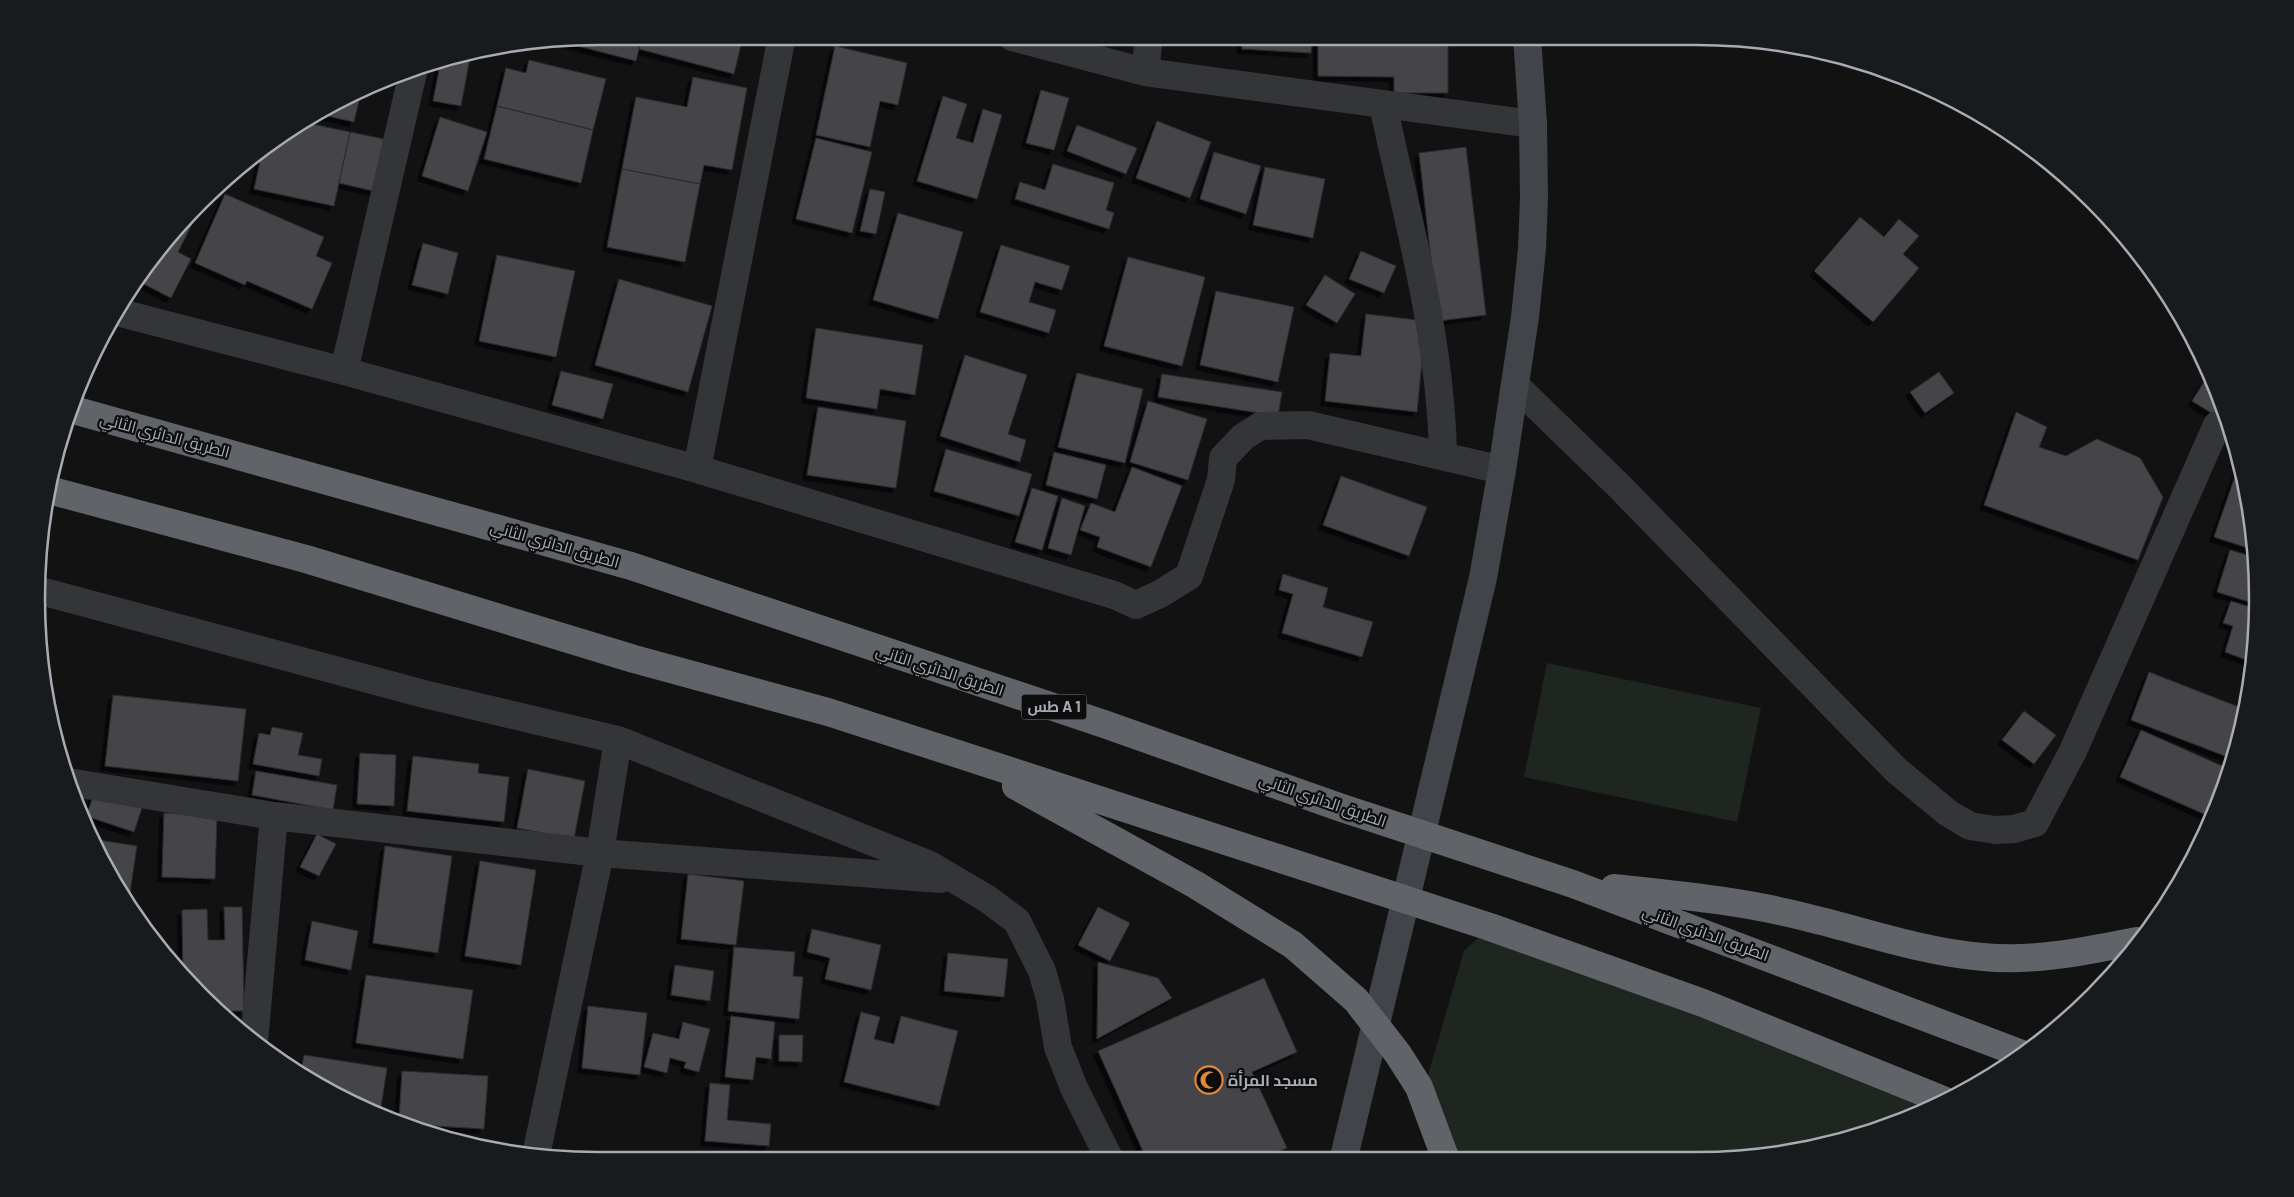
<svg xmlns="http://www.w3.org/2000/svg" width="2294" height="1197" viewBox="0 0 2294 1197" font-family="Barlow,Cairo,sans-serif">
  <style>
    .green { fill: #1f261f }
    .building { fill: #444549; stroke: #2c2d2f; filter: url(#shadow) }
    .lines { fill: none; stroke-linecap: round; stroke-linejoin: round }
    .street { stroke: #333538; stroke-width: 28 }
    .secondary { stroke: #414448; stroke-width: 28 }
    .highway { stroke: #606468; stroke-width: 28 }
    .labels { text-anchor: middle; stroke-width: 4.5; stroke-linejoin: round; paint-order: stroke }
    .shield { fill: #0d0d0e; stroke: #777c82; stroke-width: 1 }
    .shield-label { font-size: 15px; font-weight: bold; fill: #a5acb3 }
    .street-label { font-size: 16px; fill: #a5acb3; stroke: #0d0d0e }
    .poi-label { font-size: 16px; font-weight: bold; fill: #a5acb3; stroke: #0d0d0e; text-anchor: start }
    .rim { fill: none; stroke: #a5acb3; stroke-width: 2.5 }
  </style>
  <defs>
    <filter id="shadow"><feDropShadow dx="-4.5" dy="4.5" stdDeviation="0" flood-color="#0009"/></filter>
  </defs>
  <rect width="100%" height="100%" fill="#121213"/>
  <path class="green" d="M1547 663 1761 708 1737 822 1524 777Z
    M1490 927 1941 1102 1910 1118 1769 1156 1445 1157 1422 1096 1464 951Z"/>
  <path class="building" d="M598 36H642L636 61 555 40Z
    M642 36H743L734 74 639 49Z
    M1091 37H1109L1108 41Z
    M1242 37H1312L1311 53 1242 49Z
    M1318 37H1448V93H1394V77L1318 76Z
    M835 46 907 63 898 105 880 101 870 147 816 135Z
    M471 52 461 106 433 101 441 60Z
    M529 60 606 79 593 130 497 106 506 68 526 73Z
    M693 77 747 88 732 170 704 165 700 184 622 169 636 97 687 107Z
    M1041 90 1069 98 1054 150 1026 143Z
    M361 92 354 122 315 113 318 111Z
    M943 96 967 104 956 138 973 143 983 109 1002 115 977 199 917 181Z
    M497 106 593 130 581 183 484 159Z
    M440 117 487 132 468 191 422 176Z
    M1157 121 1211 142 1190 198 1136 178Z
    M302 122 350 132 334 206 254 189 263 148Z
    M1077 125 1137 148 1126 174 1067 151Z
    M350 132 393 141 382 193 339 183Z
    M816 138 872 152 852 233 796 219Z
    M1466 147 1486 315 1438 321 1419 153Z
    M1214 152 1261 166 1246 214 1200 199Z
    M1053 164 1114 183 1106 210 1114 213 1109 229 1015 199 1020 182 1045 190Z
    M1265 167 1325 179 1313 238 1253 225Z
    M622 169 700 184 685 262 607 247Z
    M870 189 885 192 876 234 860 231Z
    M225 194 324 237 316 256 332 263 312 309 247 281 245 285 195 263Z
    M201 206 178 252 191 259 171 298 136 280 176 228Z
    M898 213 963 232 938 319 873 300Z
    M1860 217 1884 237 1899 219 1919 236 1903 254 1919 268 1873 322 1814 271Z
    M423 243 458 253 448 294 412 285Z
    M1001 245 1070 266 1062 290 1035 282 1029 302 1056 310 1049 333 980 312Z
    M1361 251 1396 266 1384 293 1349 279Z
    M497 255 575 271 556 357 479 341Z
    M1128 257 1205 277 1182 366 1104 346Z
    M1325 275 1355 294 1337 323 1306 305Z
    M619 279 712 306 688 392 595 365Z
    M1216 291 1294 307 1278 382 1200 365Z
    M1366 314 1426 321 1417 412 1325 401 1330 353 1361 356Z
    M816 328 923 345 915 395 880 389 877 409 806 398Z
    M965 355 1027 375 1008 434 1026 440 1020 462 940 436Z
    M561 371 613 384 603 419 552 405Z
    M1939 372 1954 393 1925 413 1910 392Z
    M1077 373 1143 389 1125 463 1058 447Z
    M1162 374 1282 392 1278 416 1158 397Z
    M2204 382 2215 390 2221 402 2213 414 2192 401Z
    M1148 401 1207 419 1188 480 1130 462Z
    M818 407 906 421 896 488 807 475Z
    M2016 412 2047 427 2039 447 2066 456 2097 439 2140 458 2163 497 2138 560 1984 505Z
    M946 449 1032 474 1019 516 934 491Z
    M1054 452 1106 465 1097 499 1046 485Z
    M2239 465 2253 525 2254 550 2214 537Z
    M1132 467 1182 486 1151 567 1097 547 1100 537 1080 530 1091 503 1115 512Z
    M1341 476 1427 507 1409 556 1323 525Z
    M1032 488 1058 496 1042 550 1015 542Z
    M1062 498 1085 506 1071 555 1048 548Z
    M2230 550 2254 557 2256 604 2217 592Z
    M1283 574 1328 588 1323 607 1373 622 1362 657 1282 633 1293 594 1279 590Z
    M2231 601 2256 609 2257 636 2252 662 2225 652 2233 626 2223 623Z
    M41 659 47 660 45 678Z
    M2149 672 2244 709 2239 744 2233 759 2131 720Z
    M113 695 246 709 238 781 105 766Z
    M2024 711 2056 735 2034 764 2002 740Z
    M272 727 303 733 298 755 322 759 319 776 253 764 259 733 270 735Z
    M2141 730 2229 769 2211 817 2120 777Z
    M360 753 396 755 394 806 357 804Z
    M413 756 479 764 478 773 509 777 504 822 407 811Z
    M528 769 585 781 574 839 517 828Z
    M256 771 337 785 333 810 252 795Z
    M96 789 143 805 134 832 86 816Z
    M164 813 217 816 215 879 162 877Z
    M317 834 336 844 319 876 300 867Z
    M93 839 137 846 128 906Z
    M385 846 452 856 438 953 373 943Z
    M480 861 536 870 521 965 465 956Z
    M688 874 744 881 736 945 681 939Z
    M224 907H242L244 1011H221L183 976 182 910 207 909 208 940H225Z
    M1098 907 1130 923 1110 961 1078 945Z
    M312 921 358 931 351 970 305 960Z
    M142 926H153V939Z
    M812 929 881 945 871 990 825 979 830 958 807 952Z
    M734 947 795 952 793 976 803 977 799 1019 728 1011Z
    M948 953 1008 959 1004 997 944 991Z
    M1098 962 1158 978 1172 998 1097 1039Z
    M675 965 714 971 710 1001 671 995Z
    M366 975 473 990 463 1059 356 1043Z
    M1264 978 1297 1052 1252 1072 1287 1148 1266 1157 1146 1158 1098 1051Z
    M588 1006 647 1013 640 1075 582 1068Z
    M861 1012 880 1017 874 1039 894 1044 901 1016 958 1031 939 1106 844 1082Z
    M731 1016 775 1022 771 1059 756 1057 753 1080 725 1077Z
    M683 1022 710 1029 699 1072 684 1068 686 1062 670 1058 667 1073 644 1067 653 1033 679 1039Z
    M779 1035H803L802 1062 779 1061Z
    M304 1055 387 1068 380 1114 350 1103 301 1072Z
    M402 1071 488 1076 484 1129 405 1124 399 1121Z
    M710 1083 730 1085 727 1120 771 1124 769 1146 705 1141Z
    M583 1154 621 1159 582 1160Z"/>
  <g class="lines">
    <path class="street" d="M1012 37 1145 72
      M1149 37 1145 72 1533 124
      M1383 105C1408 221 1441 338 1443 456
      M117 312 344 371 697 469 1114 595 1136 605 1160 594 1189 576 1221 480 1223 458 1243 437 1260 426 1308 425 1502 470
      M344 371 414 68
      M1516 386 1619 486 1896 770 1948 813 1970 826 1995 830 2014 829 2035 823 2073 751 2217 425
      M697 469 782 36
      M37 590 424 694 618 740 930 865 986 898 1017 921 1042 971 1050 999 1058 1047 1074 1088 1109 1158
      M68 782 274 816 600 853 941 879
      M254 1042 274 816
      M536 1155 600 853 618 740"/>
    <path class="secondary" d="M1344 1157 1483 578 1502 470 1525 317 1532 249 1534 198 1533 124 1527 37"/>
    <path class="highway" d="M70 409 631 566 1104 724 1339 807 1573 884 2022 1054
      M49 490 306 559 634 659 828 712 958 754 1490 927 1703 1003 1943 1100
      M1016 786 1196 885 1293 945 1356 1000 1398 1054 1419 1087 1445 1157
      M1614 888C1678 895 1743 901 1805 917 1864 931 1922 952 1983 957 2035 962 2086 951 2137 941"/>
  </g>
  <defs>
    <g id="mosque-ring" transform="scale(1.4375)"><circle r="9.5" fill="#0d0d0e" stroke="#e1883d" stroke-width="1.5"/><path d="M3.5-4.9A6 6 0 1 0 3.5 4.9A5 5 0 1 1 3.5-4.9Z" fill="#e1883d"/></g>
  </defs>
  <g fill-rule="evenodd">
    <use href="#mosque-ring" x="1209" y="1080"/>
  </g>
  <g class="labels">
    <rect class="shield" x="1021.5" y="694.5" width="65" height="25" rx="4"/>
    <g class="shield-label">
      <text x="1054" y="712">طس A 1</text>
    </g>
    <g class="street-label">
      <text transform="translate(165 435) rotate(15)" y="6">الطريق الدائري الثاني</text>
      <text transform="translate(555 544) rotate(16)" y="6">الطريق الدائري الثاني</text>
      <text transform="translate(940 670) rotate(18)" y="6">الطريق الدائري الثاني</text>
      <text transform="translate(1323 800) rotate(19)" y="6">الطريق الدائري الثاني</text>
      <text transform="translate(1706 933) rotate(20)" y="6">الطريق الدائري الثاني</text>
    </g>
    <g class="poi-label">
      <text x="1228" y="1086">مسجد المرأة</text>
    </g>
  </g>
  <path d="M0 0H2294V1197H0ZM598 45H1696A553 553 0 0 1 2249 598V599A553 553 0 0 1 1696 1152H598A553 553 0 0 1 45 599V598A553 553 0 0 1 598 45Z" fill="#191a1b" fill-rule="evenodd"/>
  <path class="rim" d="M598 45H1696A553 553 0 0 1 2249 598V599A553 553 0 0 1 1696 1152H598A553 553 0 0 1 45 599V598A553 553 0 0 1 598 45Z"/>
</svg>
